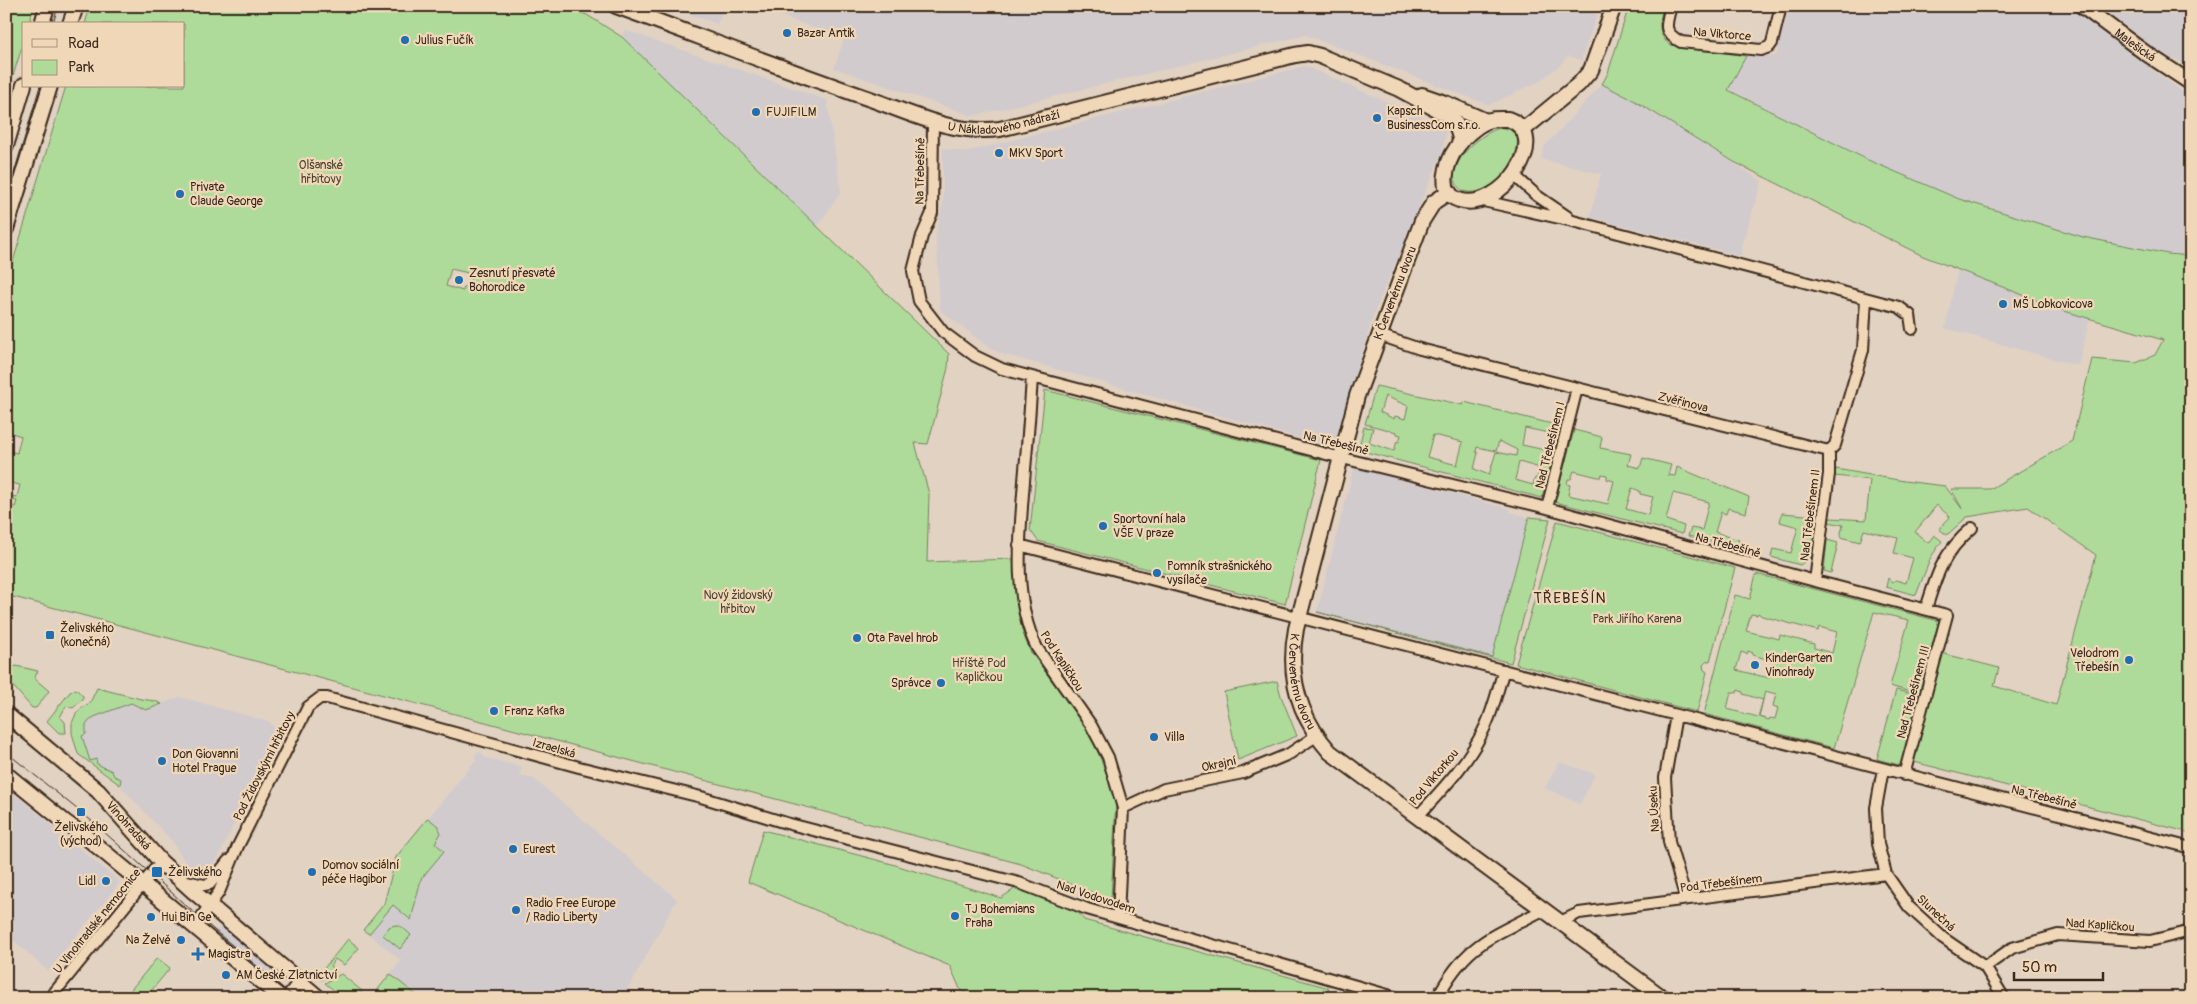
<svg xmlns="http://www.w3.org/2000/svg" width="2197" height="1004" viewBox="0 0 2197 1004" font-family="Pangolin,sans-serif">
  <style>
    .built { fill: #d1cbce }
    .green { fill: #aedb9a; stroke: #74825c; fill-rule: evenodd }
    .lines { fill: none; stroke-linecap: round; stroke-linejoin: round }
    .street-casing { stroke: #3b2a1e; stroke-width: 14 }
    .secondary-casing { stroke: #3b2a1e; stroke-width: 18 }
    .street { stroke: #f0d7b8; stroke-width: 10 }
    .secondary { stroke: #f0d7b8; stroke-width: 14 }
    .tram { stroke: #3b2a1e; stroke-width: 1 }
    .poi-dot { fill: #1f6fb2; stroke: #f0d7b8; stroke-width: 2 }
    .labels { text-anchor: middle; stroke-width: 4.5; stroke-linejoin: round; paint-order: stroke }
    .poi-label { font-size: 12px; fill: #3b2a1e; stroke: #f0d7b8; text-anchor: start }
    .street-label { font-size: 12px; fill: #3b2a1e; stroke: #f0d7b8 }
    .park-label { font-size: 12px; fill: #4c4531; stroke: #f0d7b8 }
    .quarter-label { font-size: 15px; letter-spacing: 1px; fill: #3b2a1e; stroke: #f0d7b8 }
  </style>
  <rect width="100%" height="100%" fill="#e2d2c2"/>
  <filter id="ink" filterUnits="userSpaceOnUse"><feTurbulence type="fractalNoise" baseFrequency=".02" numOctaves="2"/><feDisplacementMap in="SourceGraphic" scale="10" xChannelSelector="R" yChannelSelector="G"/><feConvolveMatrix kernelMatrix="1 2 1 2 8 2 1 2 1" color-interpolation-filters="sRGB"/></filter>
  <g filter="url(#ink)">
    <path class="built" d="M666 6H724L717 24Z
      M754 6H1586L1597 15 1581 60 1568 56 1559 66 1538 82 1489 105 1306 35 973 116 834 68 844 39Z
      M1789 6H2066L2191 98V245L2183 255 2168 254 2083 237 1959 199 1868 160 1728 89 1746 56H1776Z
      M2105 6H2177L2191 15V70L2175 58 2172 62 2103 9Z
      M624 30 827 100 841 192 817 227 622 38Z
      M1305 66 1447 128 1442 153 1373 316 1333 448 1003 354 991 349 940 310 936 233 943 201V148L966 152Z
      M1602 84 1635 101 1762 181 1742 244 1741 256 1590 217 1601 174 1541 159 1544 147Z
      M1958 269 2064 311 2090 318 2078 366 1945 328Z
      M1354 467 1510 509V512L1529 517 1492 657 1317 612Z
      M180 697 270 722 277 732 216 862 202 872 194 871 188 867 172 841 122 788 112 770 90 761 82 736 86 734V724L94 717 131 703 146 710Z
      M478 752 483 754 484 757 522 767 520 776 534 779 677 899 623 998H420L390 974 401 960 363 930 384 904 396 857 476 760 475 756Z
      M1559 762 1595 774 1580 804 1545 788Z
      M6 787 120 882 48 971 6 934Z
      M222 924 284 976 276 986 214 934Z"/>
    <path class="green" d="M6 6H34L29 24H24V40L6 99Z
      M90 6H562L587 15 622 37 949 354 948 368 928 444 915 443 929 494 927 562 1013 559 1022 631 1030 651 1090 732 1116 798 1111 900 1021 864 6 595V521L10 506 15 507 17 501 12 500 13 496 17 497 20 485 6 482V450L17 453 21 436 6 431V285L66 86H184V24H85ZM451 269 468 273 467 277 471 280 470 285 464 287 463 291 446 286Z
      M1629 6H1663C1660 22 1656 34 1670 45L1746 56 1728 90 1868 160 1959 199 2083 237 2168 254 2191 256V833L1914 762 1941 653 1999 668 1994 686 2056 705 2096 555 2028 507 1967 517 1947 535 1939 529 1950 517 1937 505 1915 532 1928 543 1934 535 1942 541 1931 557 1916 595 1886 587 1888 578 1892 582 1896 580 1906 583 1913 558 1894 553 1898 538 1864 530 1860 542 1840 537 1843 525 1829 522 1830 518 1866 520 1870 480 1835 476 1836 469 1904 481 1945 486 1963 510 1951 489H1990L2072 441 2092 359 2136 363 2155 355 2163 340 2064 311 1923 256 1734 162 1635 101 1602 84 1608 73Z
      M1500 128 1509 129 1517 136C1522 161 1489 200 1463 191 1436 172 1479 133 1500 128Z
      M1376 386 1463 405 1464 402 1560 426 1542 498 1358 450 1364 427 1373 428 1369 443 1394 451 1397 441 1399 442 1401 435 1397 434V432L1365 424ZM1385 396 1408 406 1405 419 1395 416 1394 419 1380 412ZM1525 428 1549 433 1545 450 1522 445ZM1433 435 1463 442 1457 465 1427 457ZM1499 441 1517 450 1516 456 1496 452 1489 475 1474 469 1478 453 1476 452 1477 447 1496 451ZM1519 462 1540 468 1537 478H1535L1533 485 1515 480Z
      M1045 390 1321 460 1285 604 1038 541 1030 530Z
      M1574 430 1602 437 1600 448 1631 454 1628 465 1640 468 1643 458 1671 465 1668 475 1675 476 1677 467 1749 497 1746 513 1728 508 1726 514 1721 512 1715 532 1739 540 1736 548 1688 536 1691 528 1702 530 1709 502 1673 493 1666 520 1684 526 1682 534 1555 502ZM1574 471 1598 477H1601L1602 474 1607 475V479L1614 481 1608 504 1568 495 1570 485 1567 484 1568 479H1571ZM1632 488 1640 491V494L1653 497 1648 515 1626 509Z
      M1782 513 1816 516 1811 557 1800 565 1771 557 1773 549 1791 553 1798 527 1780 522Z
      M1529 517 1550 519 1511 663 1317 612 1492 657Z
      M1557 521 1735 568 1710 661H1707L1703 665 1704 670 1707 672 1697 712 1516 664Z
      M1827 540 1838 543 1831 573 1824 571Z
      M1756 574 1939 621 1935 636 1937 637 1921 695 1890 686 1909 620 1874 612 1834 748 1704 714 1735 595 1750 599ZM1758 613 1762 616 1818 631 1819 627 1837 632 1832 653 1814 648V644L1780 635 1779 639 1746 631 1751 614 1757 615ZM1748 651 1753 653 1752 655 1774 661 1769 678 1736 670 1741 652 1747 654ZM1738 690 1743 692V694L1763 700 1758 717 1727 709 1731 692 1737 693ZM1765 691 1776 694 1773 706 1778 708 1775 719 1770 718 1769 720 1759 717Z
      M16 666 38 671 34 678 49 691 36 708H32L6 678V670Z
      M1277 681 1281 696 1297 736 1238 760 1224 692Z
      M97 688 141 699 155 701 162 704 146 710 131 703 94 717 86 724V734L82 736 90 761 96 759 97 764 112 771 114 776 121 779 120 785 78 754 72 733V723L76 714 81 708 90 703Z
      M76 689 83 696V699L73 708 66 706 60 717 65 722 66 733H59L47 721 70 692Z
      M1896 690 1921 696 1904 760 1899 765 1877 759Z
      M428 818 438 826 441 833 435 843 444 851 421 879 411 920 393 905 369 934 363 930 384 904 396 857Z
      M763 830 892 864 1001 898 1016 888 1077 911 1084 920 1329 988 1328 991 1344 998H979L961 991 950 966 748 882Z
      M395 925 402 927 411 935 400 949 383 935 389 927Z
      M348 939 359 948 344 965 335 959 330 966 337 972 321 980 317 977Z
      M157 958 170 968 151 991 158 998H124Z
      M341 974 362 991 357 998H343L325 983Z
      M390 974 420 998H383L376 992Z"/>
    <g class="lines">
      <g class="street-casing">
        <path id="street" d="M1671 6C1666 25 1662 32 1681 42L1761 50 1769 47 1772 43 1781 6
          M933 122 932 213 922 236 913 271 919 301 943 332 975 356 1002 369 1032 377 1330 455 1547 508 1815 581 1947 615 1904 775
          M1514 175 1536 195 1568 217
          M1479 200 1573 221 1899 307 1910 315 1912 329
          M1379 335 1420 349 1829 451
          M1032 377C1030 412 1027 447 1024 481 1020 534 1012 599 1037 648L1091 725 1108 757 1123 808 1118 917
          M1829 451 1835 445 1863 350 1866 299
          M1547 508 1577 388
          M1019 545 2191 848
          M1815 581 1829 474V451
          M1926 609C1937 573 1943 553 1972 528
          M1676 715 1665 778 1669 842 1686 899
          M1883 769 1876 808 1878 844 1886 874 1909 907 1943 938 1985 967 2004 998
          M1123 808 1164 789 1243 773 1289 754 1316 736
          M1417 817C1443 789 1470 761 1486 725 1494 707 1498 688 1504 670
          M182 880 204 885 210 884 228 861
          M1560 922 1579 913 1886 874
          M195 926 219 892 238 846 308 707 320 698H327L579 767 701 797 786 823 1019 883 1087 909 1398 998
          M1985 967 2012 948 2058 935 2150 941 2191 931
          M50 998 155 869 167 868
          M286 998 299 981
          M1437 998C1466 943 1491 937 1543 910"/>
      </g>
      <g class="secondary-casing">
        <g id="secondary">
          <path id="s1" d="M616 6C701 37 786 70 873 100 915 115 955 135 1000 129L1295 55 1308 53 1320 56 1399 89 1449 116 1456 124 1461 142"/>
          <path id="s2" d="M2082 6 2144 52 2191 83"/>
          <path d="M42 24 47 6"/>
          <path d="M70 24 76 6"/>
          <path d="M1422 95 1445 103 1486 121"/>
          <path d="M1508 119C1556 136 1499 214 1459 200 1436 193 1447 161 1457 147 1463 137 1475 127 1485 122 1492 118 1500 119 1508 119Z"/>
          <path d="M1523 130 1579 84 1591 70 1614 6"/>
          <path d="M6 146 24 85"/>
          <path id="s3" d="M1449 192 1434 202 1422 221 1357 396 1296 629C1287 676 1298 716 1330 752L1663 998"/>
          <path d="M6 229 50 86"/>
          <path id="s4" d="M6 714 98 791 161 862 194 892 319 998"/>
          <path d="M6 774 65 822 86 837 281 998"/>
        </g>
      </g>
      <use href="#street" class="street"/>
      <use href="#secondary" class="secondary"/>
      <path class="tram" d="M53 24 58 6
        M6 200 40 86
        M6 752 93 822 201 919 295 998"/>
    </g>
  </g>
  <g class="poi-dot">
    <circle cx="787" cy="33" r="5"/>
    <circle cx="405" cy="40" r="5"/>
    <circle cx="756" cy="112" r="5"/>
    <circle cx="1377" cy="118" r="5"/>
    <circle cx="999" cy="153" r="5"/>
    <circle cx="180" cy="194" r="5"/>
    <circle cx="459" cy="280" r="5"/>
    <circle cx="2003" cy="304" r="5"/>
    <circle cx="1103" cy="526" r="5"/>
    <circle cx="1157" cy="573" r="5"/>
    <rect x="45" y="630" width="10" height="10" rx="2.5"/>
    <circle cx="857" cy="638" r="5"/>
    <circle cx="2129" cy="660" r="5"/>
    <circle cx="1755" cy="665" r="5"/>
    <circle cx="941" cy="683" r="5"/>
    <circle cx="494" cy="711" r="5"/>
    <circle cx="1154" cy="737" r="5"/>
    <circle cx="162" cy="761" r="5"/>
    <rect x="76" y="807" width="10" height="10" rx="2.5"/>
    <circle cx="513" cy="849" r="5"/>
    <rect x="151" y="866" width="12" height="12" rx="2.5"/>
    <circle cx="312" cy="872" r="5"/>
    <circle cx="106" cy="881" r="5"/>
    <circle cx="516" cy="910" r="5"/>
    <circle cx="955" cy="916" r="5"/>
    <circle cx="151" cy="917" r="5"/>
    <circle cx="181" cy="940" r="5"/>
    <path d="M195.5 946.5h5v5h5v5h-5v5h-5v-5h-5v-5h5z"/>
    <circle cx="226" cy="975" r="5"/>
  </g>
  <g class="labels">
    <g class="poi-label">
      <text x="797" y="37">Bazar Antik</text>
      <text x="415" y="44">Julius Fučík</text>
      <text x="1387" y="115">Kapsch<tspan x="1387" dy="14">BusinessCom s.r.o.</tspan></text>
      <text x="766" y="116">FUJIFILM</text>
      <text x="1009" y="157">MKV Sport</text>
      <text x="190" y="191">Private<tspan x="190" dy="14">Claude George</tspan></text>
      <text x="469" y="277">Zesnutí přesvaté<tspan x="469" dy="14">Bohorodice</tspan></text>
      <text x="2013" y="308">MŠ Lobkovicova</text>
      <text x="1113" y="523">Sportovní hala<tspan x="1113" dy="14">VŠE V praze</tspan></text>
      <text x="1167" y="570">Pomník strašnického<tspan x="1167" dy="14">vysílače</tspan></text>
      <text x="60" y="632">Želivského<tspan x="60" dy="14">(konečná)</tspan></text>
      <text x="867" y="642">Ota Pavel hrob</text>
      <text x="2119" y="657" text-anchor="end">Velodrom<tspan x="2119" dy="14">Třebešín</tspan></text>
      <text x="1765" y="662">KinderGarten<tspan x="1765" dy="14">Vinohrady</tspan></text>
      <text x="931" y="687" text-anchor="end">Správce</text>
      <text x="504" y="715">Franz Kafka</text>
      <text x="1164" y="741">Villa</text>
      <text x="172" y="758">Don Giovanni<tspan x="172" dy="14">Hotel Prague</tspan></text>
      <text x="81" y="831" text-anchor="middle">Želivského<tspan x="81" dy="14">(východ)</tspan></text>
      <text x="523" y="853">Eurest</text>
      <text x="322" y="869">Domov sociální<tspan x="322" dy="14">péče Hagibor</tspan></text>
      <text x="168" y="876">Želivského</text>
      <text x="96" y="885" text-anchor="end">Lidl</text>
      <text x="526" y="907">Radio Free Europe<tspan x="526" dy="14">/ Radio Liberty</tspan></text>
      <text x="965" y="913">TJ Bohemians<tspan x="965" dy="14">Praha</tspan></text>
      <text x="161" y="921">Hui Bin Ge</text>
      <text x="171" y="944" text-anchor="end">Na Želvě</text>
      <text x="208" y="958">Magistra</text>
      <text x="236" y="979">AM České Zlatnictví</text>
    </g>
    <g class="street-label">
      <text transform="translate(1722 34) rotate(5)" y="4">Na Viktorce</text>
      <text dy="4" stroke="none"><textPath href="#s2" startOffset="66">Malešická</textPath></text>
      <text dy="4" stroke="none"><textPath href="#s1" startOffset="410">U Nákladového nádraží</textPath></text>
      <text transform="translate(920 171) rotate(-89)" y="4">Na Třebešíně</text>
      <text transform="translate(1395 293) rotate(-69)" y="4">K Červenému dvoru</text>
      <text transform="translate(1683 402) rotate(14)" y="4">Zvěřinova</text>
      <text transform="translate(1336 443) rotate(14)" y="4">Na Třebešíně</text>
      <text transform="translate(1550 445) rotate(-76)" y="4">Nad Třebešínem I</text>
      <text transform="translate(1810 515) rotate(-83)" y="4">Nad Třebešínem II</text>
      <text transform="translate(1728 545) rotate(15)" y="4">Na Třebešíně</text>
      <text transform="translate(1062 661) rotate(57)" y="4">Pod Kapličkou</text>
      <text dy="4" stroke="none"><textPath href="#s3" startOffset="522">K Červenému dvoru</textPath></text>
      <text transform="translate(1913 692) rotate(-75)" y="4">Nad Třebešínem III</text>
      <text transform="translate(554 748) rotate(16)" y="4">Izraelská</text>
      <text transform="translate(1219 764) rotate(-12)" y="4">Okrajní</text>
      <text transform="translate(264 766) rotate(-63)" y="4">Pod Židovskými hřbitovy</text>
      <text transform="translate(1434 777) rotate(-50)" y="4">Pod Viktorkou</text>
      <text transform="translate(2044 797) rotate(14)" y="4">Na Třebešíně</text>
      <text transform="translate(1654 809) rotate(-93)" y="4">Na Úseku</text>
      <text dy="4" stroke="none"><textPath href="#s4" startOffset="166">Vinohradská</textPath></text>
      <text transform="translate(1721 883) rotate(-7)" y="4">Pod Třebešínem</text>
      <text transform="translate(1096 897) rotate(18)" y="4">Nad Vodovodem</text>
      <text transform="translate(1936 913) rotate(43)" y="4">Slunečná</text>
      <text transform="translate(97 921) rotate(-51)" y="4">U Vinohradské nemocnice</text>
      <text transform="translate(2100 925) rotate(4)" y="4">Nad Kapličkou</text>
    </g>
    <g class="park-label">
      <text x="321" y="169">Olšanské<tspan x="321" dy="14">hřbitovy</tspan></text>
      <text x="738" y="599">Nový židovský<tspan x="738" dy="14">hřbitov</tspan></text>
      <text x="1637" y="623">Park Jiřího Karena</text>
      <text x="979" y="667">Hříště Pod<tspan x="979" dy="14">Kapličkou</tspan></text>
    </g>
    <g class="quarter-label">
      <text x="1570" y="603">TŘEBEŠÍN</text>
    </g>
  </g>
  <rect width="2197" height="1004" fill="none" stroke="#f0d7b8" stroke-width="25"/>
  <rect x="12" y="12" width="2172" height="979" fill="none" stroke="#3b2a1e" stroke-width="2" filter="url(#ink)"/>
  <rect x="22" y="22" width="162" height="65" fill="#f0d7b8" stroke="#a8927a"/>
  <rect x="32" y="39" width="25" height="8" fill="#f0d7b8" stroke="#a8927a"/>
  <text x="68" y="48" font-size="15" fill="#3b2a1e">Road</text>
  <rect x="32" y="60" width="25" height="15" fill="#aedb9a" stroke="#a8927a"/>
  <text x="68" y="72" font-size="15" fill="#3b2a1e">Park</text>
  <path d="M2014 972v8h89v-8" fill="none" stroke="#3b2a1e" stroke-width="2.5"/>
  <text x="2022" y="972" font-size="15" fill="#3b2a1e" stroke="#f0d7b8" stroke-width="4" paint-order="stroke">50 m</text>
</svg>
